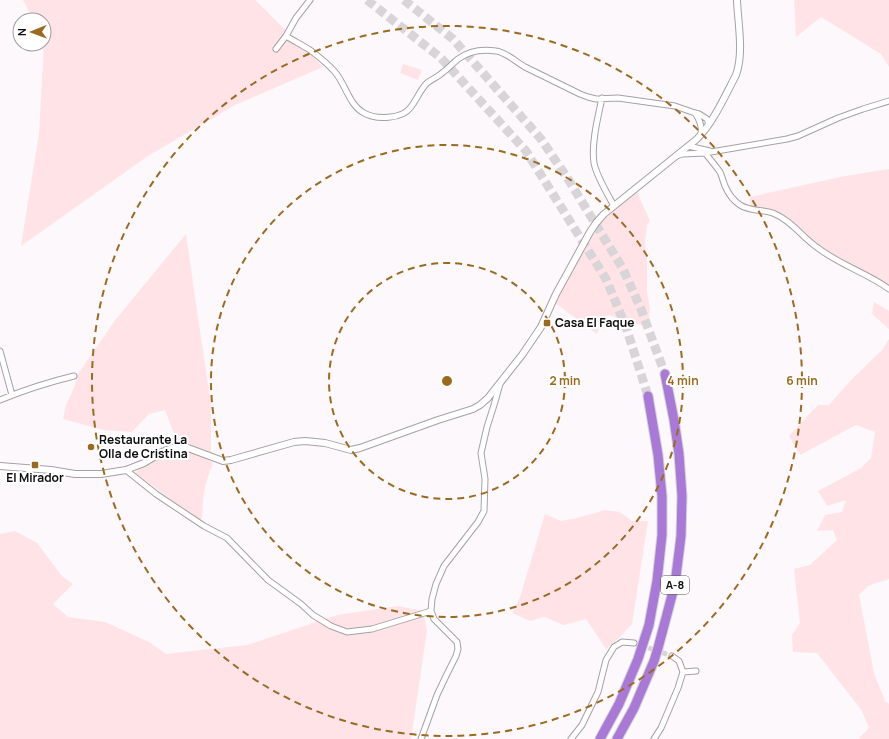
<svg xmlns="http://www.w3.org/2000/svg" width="889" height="739" viewBox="0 0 889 739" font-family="Manrope,sans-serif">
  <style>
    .green { fill: #ffe3e6 }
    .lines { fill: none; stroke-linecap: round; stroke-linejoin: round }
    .minor-tunnel { stroke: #d8d5d8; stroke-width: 5; stroke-dasharray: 5 2.5; stroke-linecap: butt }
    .motorway-tunnel { stroke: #d8d5d8; stroke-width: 9; stroke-dasharray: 9 4.5; stroke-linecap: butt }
    .minor-casing { stroke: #a5a1a5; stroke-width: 7 }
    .tertiary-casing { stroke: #a5a1a5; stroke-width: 8 }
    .motorway-casing { stroke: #d3d3d3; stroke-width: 11 }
    .minor { stroke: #fff; stroke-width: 5 }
    .tertiary { stroke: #fff; stroke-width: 6 }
    .motorway { stroke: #a979d7; stroke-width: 9 }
    .ring { fill: none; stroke: #9c6a1f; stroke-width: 2; stroke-dasharray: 7 5 }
    .poi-dot { fill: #9c6a1f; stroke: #fff; stroke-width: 1.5 }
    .labels { text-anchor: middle; stroke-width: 4; stroke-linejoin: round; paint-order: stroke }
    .shield { fill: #fff; stroke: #565556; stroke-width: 1 }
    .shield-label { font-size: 11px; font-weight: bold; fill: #0d0c0d }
    .poi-label { font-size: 12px; font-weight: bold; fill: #0d0c0d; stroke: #fff; text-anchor: start }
    .centre { fill: #9c6a1f; stroke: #fff; stroke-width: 2 }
    .ring-label { font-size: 12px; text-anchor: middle; font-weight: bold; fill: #9c6a1f; stroke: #fff; stroke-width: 4; stroke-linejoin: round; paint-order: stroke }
  </style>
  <rect width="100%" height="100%" fill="#fcf8fc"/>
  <path class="green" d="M23 0H255L323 67 235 105 148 156 21 246 39 133 44 43V20H33Z
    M794 0H889V67L881 54 821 17 796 37Z
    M403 64 422 70 418 80 400 73Z
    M889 169V288L822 250 788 220 750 206V197L840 177Z
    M637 192 650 221 647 225 645 242 647 258V292L650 309 648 323 640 325 609 315 602 320 597 334 555 303 584 249 599 225 619 205Z
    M186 234 197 311 211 404V453L199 448 178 444 165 410 149 414 132 432 103 430 63 419 66 405 74 388 78 374 116 319Z
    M874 302 889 311V329L872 314Z
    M889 339V579L868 586 859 595 874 673 885 701 889 704V739H860L859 738 869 728 862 711 817 653 793 652 792 635 800 623 794 569 810 565 837 540 833 530 817 531 825 515 842 512 846 500 827 506 818 491 861 468 871 458 875 432 856 425 800 455 789 436 818 405H829L850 381 882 350Z
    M175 451 195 453 212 462 213 464C204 484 203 497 202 518L200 521 135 473 140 468Z
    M605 510 620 512 632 521H648L632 624 619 638 606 649 586 619 564 625 544 617 530 621 512 613 520 597 545 514 561 521 577 518Z
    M15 531 37 543 62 576 73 584 53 604 68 617 105 622 149 642 166 654 247 645 337 615 398 606 423 611 427 631 411 739H0V534Z"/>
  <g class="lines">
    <path class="minor-tunnel" d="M634 643 672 656"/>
    <path class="motorway-tunnel" d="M367 0 441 58 526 151 606 279 626 327 648 396
      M404 0 453 39 541 139 568 179 623 269 641 309 665 374"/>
    <g class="minor-casing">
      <path id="minor" d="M286 36C294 41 302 45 310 50 318 56 328 64 335 72 346 85 349 105 364 113 376 120 402 119 410 108 416 101 420 90 427 83 432 79 438 77 442 73 448 69 453 63 458 59 469 51 483 49 496 51 506 52 516 62 525 67 543 76 562 85 580 94L588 97 596 99 618 98 675 106 695 113 699 114 707 119 709 124
        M276 49 286 36 296 18 310 0
        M602 98C598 117 591 144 594 163 596 175 608 195 614 206
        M695 113C700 120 702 126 701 134
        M688 146 710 151
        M705 153C710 159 715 165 720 172 722 176 723 181 725 186 728 193 734 201 740 205 751 212 764 209 775 214 792 221 803 238 818 248 840 265 867 273 889 289
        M676 156 683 154 705 153 787 139 798 136 838 118 863 109 889 101
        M0 351 12 395
        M0 400C24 390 49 382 74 376
        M126 470 156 494 204 526 227 538 268 580 301 604 313 615 331 626 347 632 372 629 431 611
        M683 672 696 671
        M421 739 437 695 446 676 456 656 458 649 457 642 434 619 431 611 432 599 436 584 444 566 478 522 484 511 485 479 481 453 487 427 494 405 500 384
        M571 739 582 725 598 692 606 660 614 647 622 642 634 643
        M654 739 661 728 678 688 683 672 679 661 672 656"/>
    </g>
    <g class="tertiary-casing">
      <path id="tertiary" d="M0 466 51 470 75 474H101L126 470 144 463 162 452 172 448 180 447 188 448 223 461 231 460 294 442 305 441 325 443 351 450 360 448 438 420 473 409 480 405 488 398 522 355 541 327 556 294 590 232 596 223 604 214 697 139C713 123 725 96 736 75 744 53 738 24 737 0"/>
    </g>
    <g class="motorway-casing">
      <path id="motorway" d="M600 739 619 704 638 659 649 625 657 581 662 535V496L658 455 648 396
        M617 739 634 708 654 661 658 648 675 584 681 536 682 496 679 454 674 420 665 374"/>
    </g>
    <use href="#minor" class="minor"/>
    <use href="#tertiary" class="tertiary"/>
    <use href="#motorway" class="motorway"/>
  </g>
  <g class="ring">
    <circle cx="447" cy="381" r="118"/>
    <circle cx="447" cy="381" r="236"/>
    <circle cx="447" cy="381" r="355"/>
  </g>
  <g class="poi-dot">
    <rect x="543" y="319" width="8" height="8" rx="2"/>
    <circle cx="91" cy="447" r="4"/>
    <rect x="31" y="461" width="8" height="8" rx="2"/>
  </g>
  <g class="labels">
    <rect class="shield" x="661" y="576" width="28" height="18" rx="3"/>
    <g class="shield-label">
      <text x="675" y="589">A-8</text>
    </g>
    <g class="poi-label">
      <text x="555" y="327">Casa El Faque</text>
      <text x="99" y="444">Restaurante La<tspan x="99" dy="14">Olla de Cristina</tspan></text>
      <text x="35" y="482" text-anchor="middle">El Mirador</text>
    </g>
  </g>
  <circle cx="447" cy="381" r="6" class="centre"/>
  <g class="ring-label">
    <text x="565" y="385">2 min</text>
    <text x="683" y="385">4 min</text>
    <text x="802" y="385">6 min</text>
  </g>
  <g transform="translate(32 32) rotate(269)"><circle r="19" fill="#ffffff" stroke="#9e9e9e"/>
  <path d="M0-3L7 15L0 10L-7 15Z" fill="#9c6a1f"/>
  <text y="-6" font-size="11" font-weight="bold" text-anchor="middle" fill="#0d0c0d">N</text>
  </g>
</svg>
